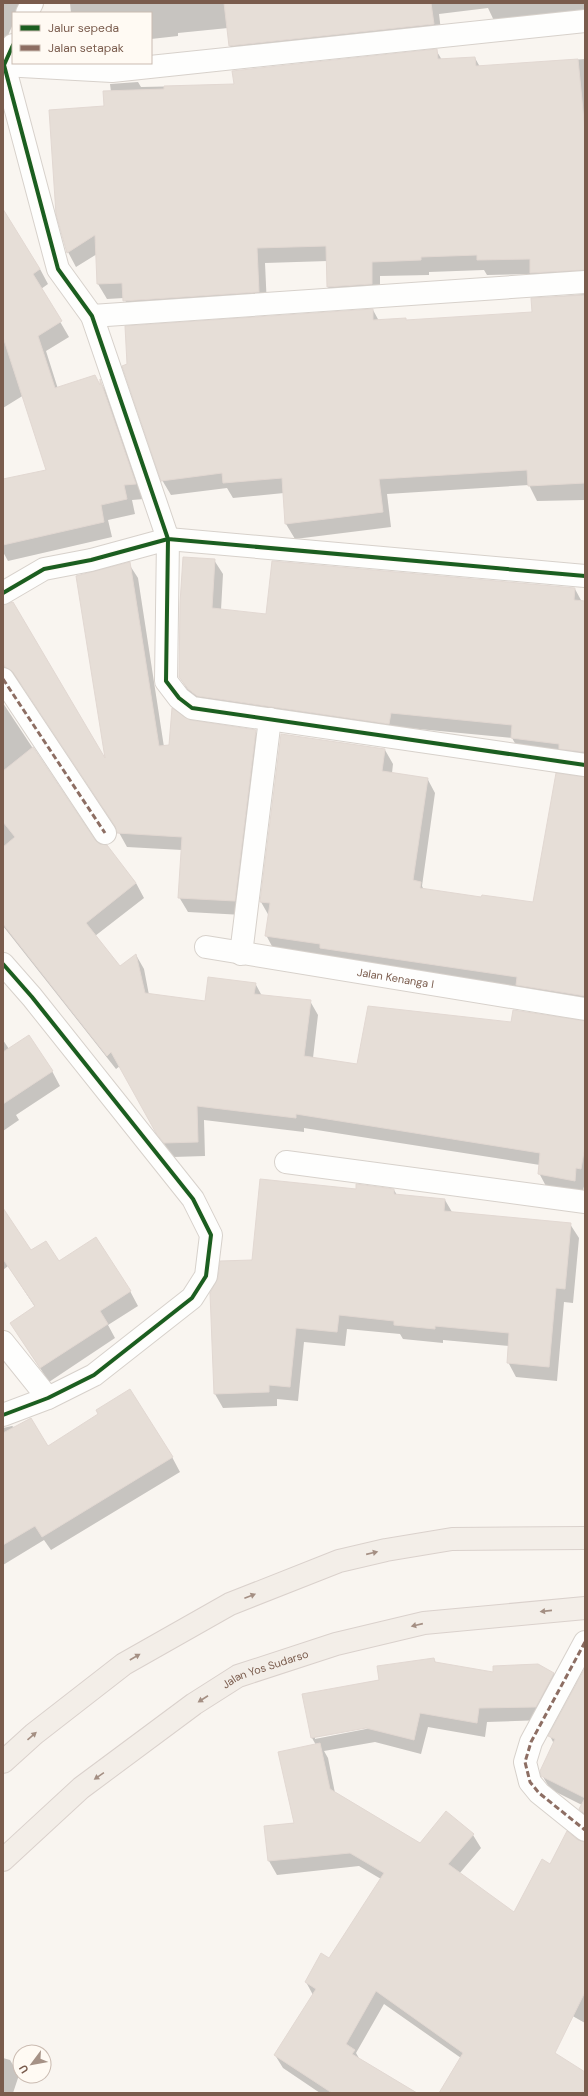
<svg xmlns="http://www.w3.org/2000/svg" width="588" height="2096" viewBox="0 0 588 2096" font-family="'DM Sans',sans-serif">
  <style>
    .shadow { fill: #0003; fill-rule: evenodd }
    .building { fill: #e6ded7; stroke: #e2d8d2 }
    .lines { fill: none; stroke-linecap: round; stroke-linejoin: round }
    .minor-casing { stroke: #d7d1cb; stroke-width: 24 }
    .major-casing { stroke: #dad1cc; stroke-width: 24 }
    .minor { stroke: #fefefd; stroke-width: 22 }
    .major { stroke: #f3eee8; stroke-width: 22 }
    .quiet { stroke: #8d6e63; stroke-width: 3; stroke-dasharray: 6 3; stroke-linecap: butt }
    .cycleway-casing { stroke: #fffaf3; stroke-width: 6 }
    .cycleway { stroke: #1b5e20; stroke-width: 4 }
    .oneway { fill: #a48f83 }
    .labels { text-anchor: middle; stroke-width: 3; stroke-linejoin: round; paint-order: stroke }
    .street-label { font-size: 11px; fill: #7a5c4d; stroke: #fffaf3 }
  </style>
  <rect width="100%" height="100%" fill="#f9f5f0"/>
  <path class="shadow" d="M3 3H22L18 13H13V24L3 47Z
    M70 3H585V15L497 27 488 8 439 14 442 39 239 61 230 46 228 28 178 33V36L151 39V13H71Z
    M436 50 442 60 475 58 480 67 585 59V285L540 288 532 274 487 275 484 270 429 272V275L380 276V299L337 302 328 287V261L265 263 267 307 133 316 124 298 107 299 98 284 97 254 76 267 68 252 105 107 111 92 110 84 138 82 141 87 235 85Z
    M3 224 40 269 48 284 41 289 69 337 46 351 58 389H102L101 383 108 395 144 499 132 500 135 514 108 520 112 537 8 561 3 552V480L48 471 24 395 3 408Z
    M585 294V500L537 501 529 485 387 494 391 527 295 539 286 524 284 493 233 498 227 488 171 495 162 480 373 310 379 321H406L533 313 532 299Z
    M214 560 223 574 221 610 266 615 575 589 582 602H585V765L520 752 512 738 398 727 397 738 206 710 188 691 180 677Z
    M129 564 138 578 164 747 170 746 190 721 255 731 264 745 243 915 188 912 179 897 182 850 127 847 117 829 23 686 18 682 3 684V608L107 763Z
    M3 703 94 841 99 845 106 846 136 883 144 898 95 936 120 968 136 955 144 969 149 995 206 1002 255 983 262 996 310 1001 318 1015 313 1058 358 1065 512 1023 585 1021V1182L582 1195 547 1188 539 1173 540 1165 304 1128V1132L204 1120 205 1156 173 1157 166 1147 120 1066 116 1069 3 926Z
    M385 750 393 764 392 773 427 778 435 793 422 886 424 890 482 899 534 904 585 777V1009L274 950 266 935 269 916 261 902Z
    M3 1040 9 1049 52 1071 60 1086 16 1115 19 1120 3 1131Z
    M357 1190H394L397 1195 445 1200 452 1212 570 1224 579 1238 573 1303 564 1302 557 1381 516 1377 508 1362 509 1346 443 1340V1343L403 1339 400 1334 347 1329 345 1346 304 1342 298 1401 277 1399V1406L223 1408 215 1394 253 1261Z
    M3 1210 31 1252 130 1291 138 1306 108 1325 115 1338 49 1382 11 1323 35 1307 8 1266 3 1270Z
    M12 1426 48 1447 172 1457 180 1472 51 1550 44 1540 3 1565V1428Z
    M434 1660 436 1663 494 1673H554L562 1687 544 1720 487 1722 485 1737 428 1727 421 1754 375 1742 324 1751 328 1758 335 1793 420 1844 473 1835 481 1848 459 1874 514 1914 550 1865 567 1833 585 1843V2023L480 1964 462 1993 585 2074V2093H441L461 2058 384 2004 356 2053 360 2060 396 2093H320L283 2068 275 2055 313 1995 306 1982 330 1959 381 1879 359 1866 277 1875 269 1861 265 1827 295 1823 316 1745 312 1738 303 1695 380 1680ZM371 1726V1728L315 1739V1737Z
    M585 1689V1818L580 1809 582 1805 550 1789 542 1775 554 1744 550 1736Z
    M3 2058 10 2060 19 2075 13 2093H3Z"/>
  <path class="building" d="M224 3H431L434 24 229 46Z
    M437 49 438 59 475 57 476 66 578 59 585 131V270L530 273V259L477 260V255L421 257V260L372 262V284L327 287 326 246 257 248 259 292 123 301 122 283 97 284 95 235 67 253 56 214 49 110 104 106 103 91 164 89V86L234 84 232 71Z
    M3 209 40 269 33 274 62 321 38 336 55 388 95 375 100 385V379L136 484 124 485 127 499 101 505 104 522 3 545V479L46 470 3 337Z
    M585 295V483L528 486 527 470 379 479 383 512 285 524 282 478 223 483 222 473 161 481 122 366 127 364 125 326 373 309V320L406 318V320L532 312 531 298Z
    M183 557 215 559 212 608 266 614 272 561 575 588 574 600 585 601V752L559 749V744L511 738 512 725 391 713 389 724 197 696 188 689 179 677 180 603Z
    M130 562 159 746 169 745 172 708 190 720 256 730 235 901 178 898 182 837 117 833 115 826 13 672 5 667 3 663V605L13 602 105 758 76 576Z
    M281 734 385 749 382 771 428 778 413 880 421 882 420 888 481 897 482 895 533 902 556 773 585 777V996L516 985 517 977 320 948V944L265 936 270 903 260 902Z
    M33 747 95 840 100 844 107 845 136 883 86 923 120 966 136 954 145 993 205 1001 208 977 256 983 254 994 311 1000 304 1056 357 1064 368 1006 511 1022 513 1010 585 1021V1146L581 1169 576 1168 575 1181 538 1174 540 1153 296 1114V1118L197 1106 198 1142 164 1143 156 1133 111 1052 107 1056 3 924V847L15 837 3 822V771Z
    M29 1035 53 1071 3 1104V1052Z
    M260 1179 356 1189V1184L394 1189V1194L445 1199 444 1211 571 1223 565 1289 556 1288 549 1367 507 1363 509 1333 435 1326V1329L394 1325V1321L339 1315 337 1332 296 1328 290 1387 269 1385V1392L214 1394 210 1293 218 1278 220 1261 252 1260Z
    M3 1208 31 1250 46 1241 59 1261 96 1237 131 1291 100 1311 108 1324 40 1368 10 1323 35 1306 3 1259Z
    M130 1389 173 1457 42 1537 35 1526 3 1545V1433L31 1418 48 1446 98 1414 96 1410Z
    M434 1658 435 1662 493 1672V1666L538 1664 554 1673 536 1707 479 1708 477 1723 420 1713 414 1740 366 1728 311 1738 302 1694 379 1680 377 1666Z
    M585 1668V1814L579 1809 585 1798 541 1776 540 1771 555 1739 548 1736Z
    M320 1743 330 1789 420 1843 446 1811 474 1834 448 1864 514 1912 542 1859 550 1864 567 1831 578 1840 585 1842V1992L555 2053 585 2072V2093H439L463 2053 376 1991 346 2044 355 2050 352 2054 417 2093H332L274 2055 316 1989 305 1982 321 1953 329 1958 384 1873 350 1853 268 1861 264 1826 294 1823 278 1752Z"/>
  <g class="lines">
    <g class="minor-casing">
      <g id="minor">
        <path d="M27 13 32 3"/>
        <path d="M13 45 4 65 58 269 92 316 168 539 166 681 179 698 192 708 585 765"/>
        <path d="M3 65 112 71 585 21"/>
        <path d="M92 316 585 282"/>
        <path d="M3 593 44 569 91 560 168 539 585 576"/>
        <path d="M3 679 105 833"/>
        <path id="s1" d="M206 947 585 1009"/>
        <path d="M241 954 270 719"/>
        <path d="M3 964 32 997 193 1199 211 1235 206 1276 192 1298 94 1375 48 1398 3 1415"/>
        <path d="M286 1162 585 1202"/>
        <path d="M3 1342 48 1398"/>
        <path d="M585 1642 531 1742 525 1762 530 1782 539 1793 585 1830"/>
      </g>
    </g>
    <g class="major-casing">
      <g id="major">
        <path d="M3 1762 34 1734 124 1664 230 1604 339 1561 386 1550 452 1539 585 1538"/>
        <path id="s2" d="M3 1860 81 1788 194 1704 238 1676 336 1644 424 1623 585 1608"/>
      </g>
    </g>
    <use href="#minor" class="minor"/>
    <use href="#major" class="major"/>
    <path class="quiet" d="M3 679 105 833
      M585 1642 531 1742 525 1762 530 1782 539 1793 585 1830"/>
    <g class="cycleway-casing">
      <path id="cycleway" d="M13 45 4 65 58 269 92 316 168 539 166 681 179 698 192 708 585 765
        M3 593 44 569 91 560 168 539 585 576
        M3 964 32 997 193 1199 211 1235 206 1276 192 1298 94 1375 48 1398 3 1415"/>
    </g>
    <use href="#cycleway" class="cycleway"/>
  </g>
  <defs><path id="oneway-solid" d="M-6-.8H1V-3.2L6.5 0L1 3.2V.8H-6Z"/></defs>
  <g class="oneway">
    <use href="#oneway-solid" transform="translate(372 1553) rotate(-13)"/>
    <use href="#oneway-solid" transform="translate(250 1596) rotate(-21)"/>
    <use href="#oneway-solid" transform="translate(546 1611) rotate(174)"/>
    <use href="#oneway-solid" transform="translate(417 1625) rotate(167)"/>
    <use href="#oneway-solid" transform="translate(135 1657) rotate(-30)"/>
    <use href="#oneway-solid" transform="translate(203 1699) rotate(147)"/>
    <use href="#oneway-solid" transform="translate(32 1736) rotate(-41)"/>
    <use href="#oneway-solid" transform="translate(99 1776) rotate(145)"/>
  </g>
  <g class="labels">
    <g class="street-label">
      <text dy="4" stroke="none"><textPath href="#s1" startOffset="192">Jalan Kenanga I</textPath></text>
      <text dy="4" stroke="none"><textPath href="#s2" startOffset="327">Jalan Yos Sudarso</textPath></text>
    </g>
  </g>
  <rect width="588" height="2096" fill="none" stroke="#7a5c4d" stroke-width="8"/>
  <rect x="12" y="12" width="140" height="52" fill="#fffaf3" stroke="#cabbb1"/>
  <rect x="20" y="25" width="20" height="6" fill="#1b5e20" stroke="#cabbb1"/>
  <text x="48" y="32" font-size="12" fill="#7a5c4d">Jalur sepeda</text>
  <rect x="20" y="45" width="20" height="6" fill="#8d6e63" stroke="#cabbb1"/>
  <text x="48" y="52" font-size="12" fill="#7a5c4d">Jalan setapak</text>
  <g transform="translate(32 2064) rotate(238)"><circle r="19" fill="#fffaf3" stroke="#cabbb1"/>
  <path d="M0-3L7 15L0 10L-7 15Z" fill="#a69286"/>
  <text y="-6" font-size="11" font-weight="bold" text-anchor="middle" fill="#7a5c4d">U</text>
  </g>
</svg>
